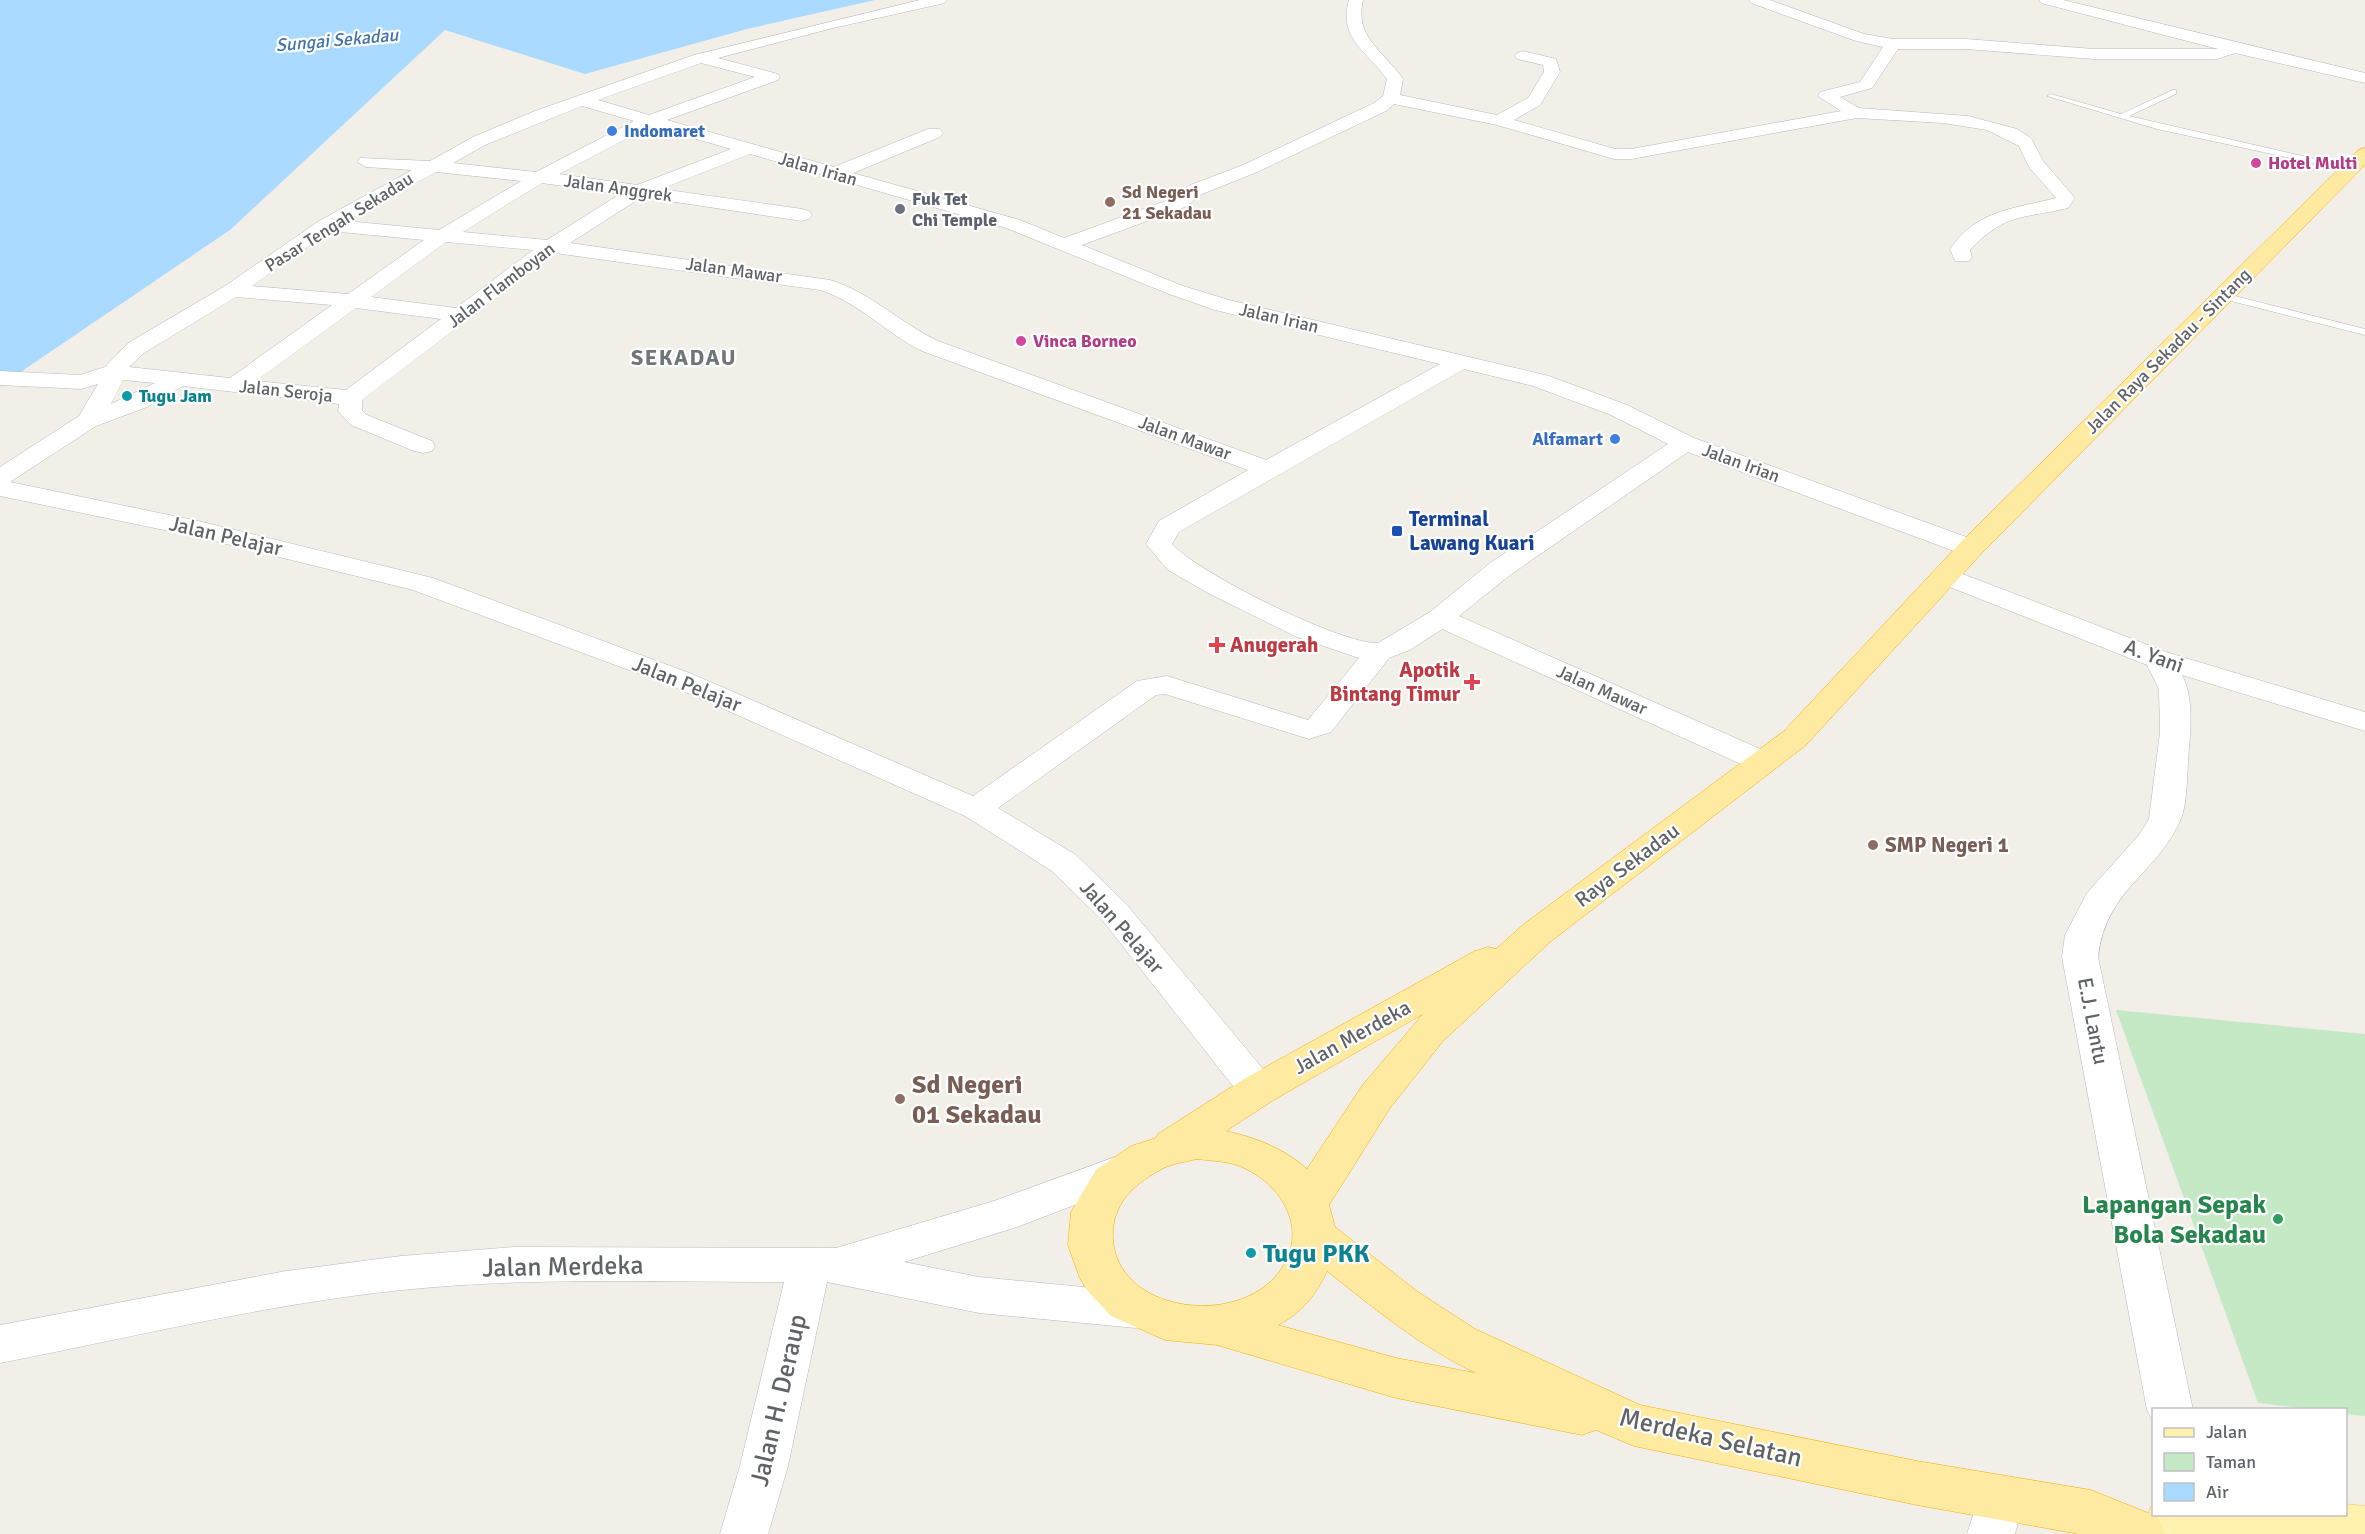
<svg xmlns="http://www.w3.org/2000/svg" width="2365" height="1534" viewBox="0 0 2365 1534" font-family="Signika,sans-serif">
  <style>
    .green { fill: #c5e8c5 }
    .water { fill: #aadaff }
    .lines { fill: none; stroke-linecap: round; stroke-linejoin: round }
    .service-casing { stroke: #b5b8bc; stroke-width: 1 }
    .minor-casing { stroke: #b5b8bc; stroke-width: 1 }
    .primary-casing { stroke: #f2c960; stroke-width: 1 }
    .trunk-casing { stroke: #f9ab00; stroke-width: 1 }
    .service { fill: #fff; fill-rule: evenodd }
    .minor { fill: #fff; fill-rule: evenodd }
    .primary { fill: #fff2af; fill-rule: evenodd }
    .trunk { fill: #feeaa1; fill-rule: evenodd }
    .shop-dot { fill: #3f7fe0; stroke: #fff; stroke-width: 2 }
    .hotel-dot { fill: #d1479c; stroke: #fff; stroke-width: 2 }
    .education-dot { fill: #8d6e63; stroke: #fff; stroke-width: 2 }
    .worship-dot { fill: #6b7280; stroke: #fff; stroke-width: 2 }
    .culture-dot { fill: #0f9aa8; stroke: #fff; stroke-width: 2 }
    .transit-dot { fill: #1a4fb4; stroke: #fff; stroke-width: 2 }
    .health-dot { fill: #e0444e; stroke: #fff; stroke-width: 2 }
    .leisure-dot { fill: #2e9e5b; stroke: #fff; stroke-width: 2 }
    .labels { text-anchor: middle; stroke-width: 4.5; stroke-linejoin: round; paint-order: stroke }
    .far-water-label { font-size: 18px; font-style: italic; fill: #4174aa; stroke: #fff }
    .far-shop-label { font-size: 18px; font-weight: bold; fill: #366cbe; stroke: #fff; text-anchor: start }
    .far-hotel-label { font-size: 18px; font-weight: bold; fill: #b23c85; stroke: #fff; text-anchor: start }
    .far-street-label { font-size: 18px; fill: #5f6368; stroke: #fff }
    .far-education-label { font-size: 18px; font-weight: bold; fill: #785e54; stroke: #fff; text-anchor: start }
    .far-worship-label { font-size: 18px; font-weight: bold; fill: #5b616d; stroke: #fff; text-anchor: start }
    .far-culture-label { font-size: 18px; font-weight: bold; fill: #0d838f; stroke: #fff; text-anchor: start }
    .transit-label { font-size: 21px; font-weight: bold; fill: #164399; stroke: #fff; text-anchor: start }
    .street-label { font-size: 21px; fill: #5f6368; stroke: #fff }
    .health-label { font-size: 21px; font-weight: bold; fill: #be3a42; stroke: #fff; text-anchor: start }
    .education-label { font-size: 21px; font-weight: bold; fill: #785e54; stroke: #fff; text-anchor: start }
    .far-district-label { font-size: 22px; font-weight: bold; letter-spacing: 1.5px; fill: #70757a; stroke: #fff }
    .near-education-label { font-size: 26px; font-weight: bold; fill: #785e54; stroke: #fff; text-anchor: start }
    .near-leisure-label { font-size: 26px; font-weight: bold; fill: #27864d; stroke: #fff; text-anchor: end }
    .near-culture-label { font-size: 26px; font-weight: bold; fill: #0d838f; stroke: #fff; text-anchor: start }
    .near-street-label { font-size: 26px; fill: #5f6368; stroke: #fff }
  </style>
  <rect width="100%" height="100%" fill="#f1efe8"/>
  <path class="green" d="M2116 1010 2365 1034V1416L2346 1414V1410L2311 1409 2258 1403Z"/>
  <path class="water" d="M0 0H875L747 29 585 74 445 30 230 230 0 386Z"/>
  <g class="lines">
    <g class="service-casing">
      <path id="service" d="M2173 90H2176V94L2129 116 2354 168 2350 171 2157 129 2047 96 2051 94 2121 114Z
        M2223 293 2365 329V335L2219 298V294Z"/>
    </g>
    <g class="minor-casing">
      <path id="minor" d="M920 0H947L945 3 833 28 718 58 778 74 780 77 778 80 667 120 834 167 928 129H940L943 133 940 137 853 173 1020 220 1064 238 1171 199 1188 186 1243 165 1374 103 1383 96 1387 79C1367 51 1338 39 1349 0H1363C1354 38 1384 51 1403 79L1400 95 1497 115 1528 98 1544 72 1543 65 1517 59 1515 56 1517 53 1523 51 1556 59 1560 72 1540 105 1514 120 1615 149H1631L1841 111 1818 96 1820 92 1860 82 1883 47 1856 41 1751 3 1749 0H1770L1864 34 1893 39H1966L2094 49H2218L2041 3 2039 0H2063L2365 73V83L2235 53 2217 59H2094L1966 49H1898L1872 88 1840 97 1859 108 1968 116 2017 129 2031 138 2043 161 2075 198 2068 208C2023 219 2006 212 1970 250L1972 257 1969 261H1955L1950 249C1978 209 2014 209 2056 198L2029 167 2019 146 1987 130 1943 123 1857 118 1631 159H1614L1497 125 1394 104 1386 111 1255 173 1202 194 1185 207 1082 245 1183 286 1229 300 1549 376 1627 405 1694 438 1980 542 1984 548 1980 554 1971 556 1962 554 1688 452 1510 575 1459 616 1774 755 1779 762 1774 769 1763 771 1752 769 1442 629 1410 650 1389 658 1331 732 1309 739 1165 694 1156 695 998 808 1076 855 1127 905 1272 1080 1277 1090 1272 1100 1258 1104 1244 1100 1103 921 1052 871 965 816 672 686 413 590 198 537 0 496V467L79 416 98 384 81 389 0 385V371L80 375 105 367 128 343 225 286 319 221 412 170 366 167 357 162 360 158 430 161 473 137 535 111 694 55ZM701 63 755 77 649 115 598 100ZM582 106 634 121 536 172 453 163 485 145ZM651 126 731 149 637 185 559 174ZM750 154 1006 228 1169 294 1215 310 1440 364 1266 460 938 341C900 323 870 292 830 280L570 243 642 197 802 221 809 219 812 215 809 211 802 209 661 189ZM436 172 521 181 439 230 347 221ZM542 183 620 194 547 240 463 232ZM330 231 424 240 348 294 252 286ZM446 242 533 250 456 308 371 297ZM555 253 820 290C858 302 886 333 922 351L1248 470 1159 521 1146 544 1168 570 1208 593 1297 637 1359 658 1308 720 1167 676 1137 681 973 796 692 674 433 578 198 521 10 482 96 426 147 407 183 386 339 404 338 411 351 425 414 451 423 453 432 451 435 446 432 441 367 415 362 410V400ZM236 297 332 305 230 378 129 367 144 353ZM356 308 441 319 346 390 256 381ZM1464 369 1533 386 1611 415 1668 444 1490 563 1430 612 1378 643C1342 645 1196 572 1172 544L1179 532ZM123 380 155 383 111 404Z
        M1947 568 2169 653 2365 712V731L2182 675C2193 697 2191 724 2189 748 2187 767 2188 805 2180 821 2155 876 2106 889 2098 957L2193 1410H2154V1423L2147 1410 2062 957 2065 935 2087 893 2139 835 2149 819 2160 732 2159 689 2147 665 1937 582 1933 576 1937 570Z
        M1118 1156 1132 1161 1138 1172 1132 1183 1017 1227 904 1262 979 1277 1136 1292 1151 1297 1158 1310 1151 1323 1136 1328 979 1313 827 1282 788 1466 768 1534H720L740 1466 784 1282C656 1282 529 1277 402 1290 267 1304 133 1337 0 1363V1325L286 1271 401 1256 514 1247 836 1248 994 1201Z
        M2000 1477 2017 1484 2024 1499 2015 1534H1967L1983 1484Z"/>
    </g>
    <g class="primary-casing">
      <path id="primary" d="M2154 1501V1514H2346V1504L2365 1506V1534H2165L2155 1530 2148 1514Z"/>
    </g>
    <g class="trunk-casing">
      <path id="trunk" d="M2365 148V165L1981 554 1806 745 1550 942 1443 1041 1390 1108 1329 1205 1335 1227 1418 1292 1475 1329 1640 1405 1917 1461 2091 1490 2158 1517 2165 1534H2079L1917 1505 1634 1446 1596 1430 1582 1435 1396 1398 1217 1345 1165 1340 1111 1316 1086 1289 1079 1276 1068 1245 1071 1212 1096 1170 1131 1146 1156 1138 1158 1134 1244 1079 1475 951 1488 947 1496 949 1524 924 1784 731 1961 542 2358 150ZM1423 1014 1362 1086 1307 1169C1283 1148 1257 1138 1226 1131L1272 1101ZM1197 1159C1212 1161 1228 1161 1242 1167 1287 1187 1311 1237 1275 1277 1229 1329 1107 1309 1113 1229 1116 1201 1134 1185 1158 1171 1169 1164 1185 1162 1197 1159ZM1327 1271C1375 1309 1421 1347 1476 1373L1396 1358 1278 1325C1302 1313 1316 1295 1327 1271Z"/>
    </g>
    <use href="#service" class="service"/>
    <use href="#minor" class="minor"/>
    <use href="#primary" class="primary"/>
    <use href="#trunk" class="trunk"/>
  </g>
  <g class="shop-dot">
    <circle cx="612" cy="131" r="6"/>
    <circle cx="1615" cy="439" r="6"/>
  </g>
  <g class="hotel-dot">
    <circle cx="2256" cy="163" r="6"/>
    <circle cx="1021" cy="341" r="6"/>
  </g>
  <g class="education-dot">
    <circle cx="1110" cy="202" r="6"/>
    <circle cx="1873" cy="845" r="6"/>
    <circle cx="900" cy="1099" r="6"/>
  </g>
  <circle class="worship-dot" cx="900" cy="209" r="6"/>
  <g class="culture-dot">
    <circle cx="127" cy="396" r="6"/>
    <circle cx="1251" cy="1253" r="6"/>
  </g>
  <rect class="transit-dot" x="1391" y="525" width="12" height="12" rx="3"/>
  <g class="health-dot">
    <path d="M1214 636h6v6h6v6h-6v6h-6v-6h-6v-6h6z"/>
    <path d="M1469 673h6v6h6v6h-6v6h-6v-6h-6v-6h6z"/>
  </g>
  <circle class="leisure-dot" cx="2278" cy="1219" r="6"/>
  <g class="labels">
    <g class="far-water-label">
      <text transform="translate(337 40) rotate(-5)" y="6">Sungai Sekadau</text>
    </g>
    <g class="far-shop-label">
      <text x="624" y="137">Indomaret</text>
      <text x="1603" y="445" text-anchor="end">Alfamart</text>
    </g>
    <g class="far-hotel-label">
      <text x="2268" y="169">Hotel Multi</text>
      <text x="1033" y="347">Vinca Borneo</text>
    </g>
    <g class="far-street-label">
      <text transform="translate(818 169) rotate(16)" y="6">Jalan Irian</text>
      <text transform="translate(618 188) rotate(8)" y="6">Jalan Anggrek</text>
      <text transform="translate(339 222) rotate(-32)" y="6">Pasar Tengah Sekadau</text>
      <text transform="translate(734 270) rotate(8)" y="6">Jalan Mawar</text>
      <text transform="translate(501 285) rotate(-37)" y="6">Jalan Flamboyan</text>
      <text transform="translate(1279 318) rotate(13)" y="6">Jalan Irian</text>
      <text transform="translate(2168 351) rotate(-45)" y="6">Jalan Raya Sekadau - Sintang</text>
      <text transform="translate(286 391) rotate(6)" y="6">Jalan Seroja</text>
      <text transform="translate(1185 438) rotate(20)" y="6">Jalan Mawar</text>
      <text transform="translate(1741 463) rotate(20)" y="6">Jalan Irian</text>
      <text transform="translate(1602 690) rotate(24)" y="6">Jalan Mawar</text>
    </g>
    <g class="far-education-label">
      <text x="1122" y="198">Sd Negeri<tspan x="1122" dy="21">21 Sekadau</tspan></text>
    </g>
    <g class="far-worship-label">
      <text x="912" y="205">Fuk Tet<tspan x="912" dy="21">Chi Temple</tspan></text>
    </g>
    <g class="far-culture-label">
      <text x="139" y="402">Tugu Jam</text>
    </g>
    <g class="transit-label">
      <text x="1409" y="526">Terminal<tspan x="1409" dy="24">Lawang Kuari</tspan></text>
    </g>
    <g class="street-label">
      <text transform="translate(226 536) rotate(13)" y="7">Jalan Pelajar</text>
      <text transform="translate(2154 656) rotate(20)" y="7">A. Yani</text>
      <text transform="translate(687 684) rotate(22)" y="7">Jalan Pelajar</text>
      <text transform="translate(1627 865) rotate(-37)" y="7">Raya Sekadau</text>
      <text transform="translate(1122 927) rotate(49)" y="7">Jalan Pelajar</text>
      <text transform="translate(2093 1021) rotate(79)" y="7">E.J. Lantu</text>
      <text transform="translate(1352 1037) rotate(-29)" y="7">Jalan Merdeka</text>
    </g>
    <g class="health-label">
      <text x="1230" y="652">Anugerah</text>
      <text x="1460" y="677" text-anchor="end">Apotik<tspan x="1460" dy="24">Bintang Timur</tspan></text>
    </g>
    <g class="education-label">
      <text x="1885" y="852">SMP Negeri 1</text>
    </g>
    <g class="far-district-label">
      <text x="684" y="365">SEKADAU</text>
    </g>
    <g class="near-education-label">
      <text x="912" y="1093">Sd Negeri<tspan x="912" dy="30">01 Sekadau</tspan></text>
    </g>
    <g class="near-leisure-label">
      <text x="2266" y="1213">Lapangan Sepak<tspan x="2266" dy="30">Bola Sekadau</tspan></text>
    </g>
    <g class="near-culture-label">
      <text x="1263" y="1262">Tugu PKK</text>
    </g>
    <g class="near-street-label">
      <text transform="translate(563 1266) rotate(-1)" y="9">Jalan Merdeka</text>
      <text transform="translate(778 1400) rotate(-77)" y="9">Jalan H. Deraup</text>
      <text transform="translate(1711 1437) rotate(13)" y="9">Merdeka Selatan</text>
    </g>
  </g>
  <rect x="2152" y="1408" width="195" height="108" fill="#ffffff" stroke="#bfc1c3" stroke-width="1.5"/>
  <rect x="2164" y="1428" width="30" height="9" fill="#fff2af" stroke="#bfc1c3" stroke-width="1.5"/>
  <text x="2206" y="1438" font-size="18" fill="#5f6368">Jalan</text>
  <rect x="2164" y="1453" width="30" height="18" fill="#c5e8c5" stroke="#bfc1c3" stroke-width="1.5"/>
  <text x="2206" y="1468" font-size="18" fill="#5f6368">Taman</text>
  <rect x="2164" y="1483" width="30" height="18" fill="#aadaff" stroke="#bfc1c3" stroke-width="1.5"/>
  <text x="2206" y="1498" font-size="18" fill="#5f6368">Air</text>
</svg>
